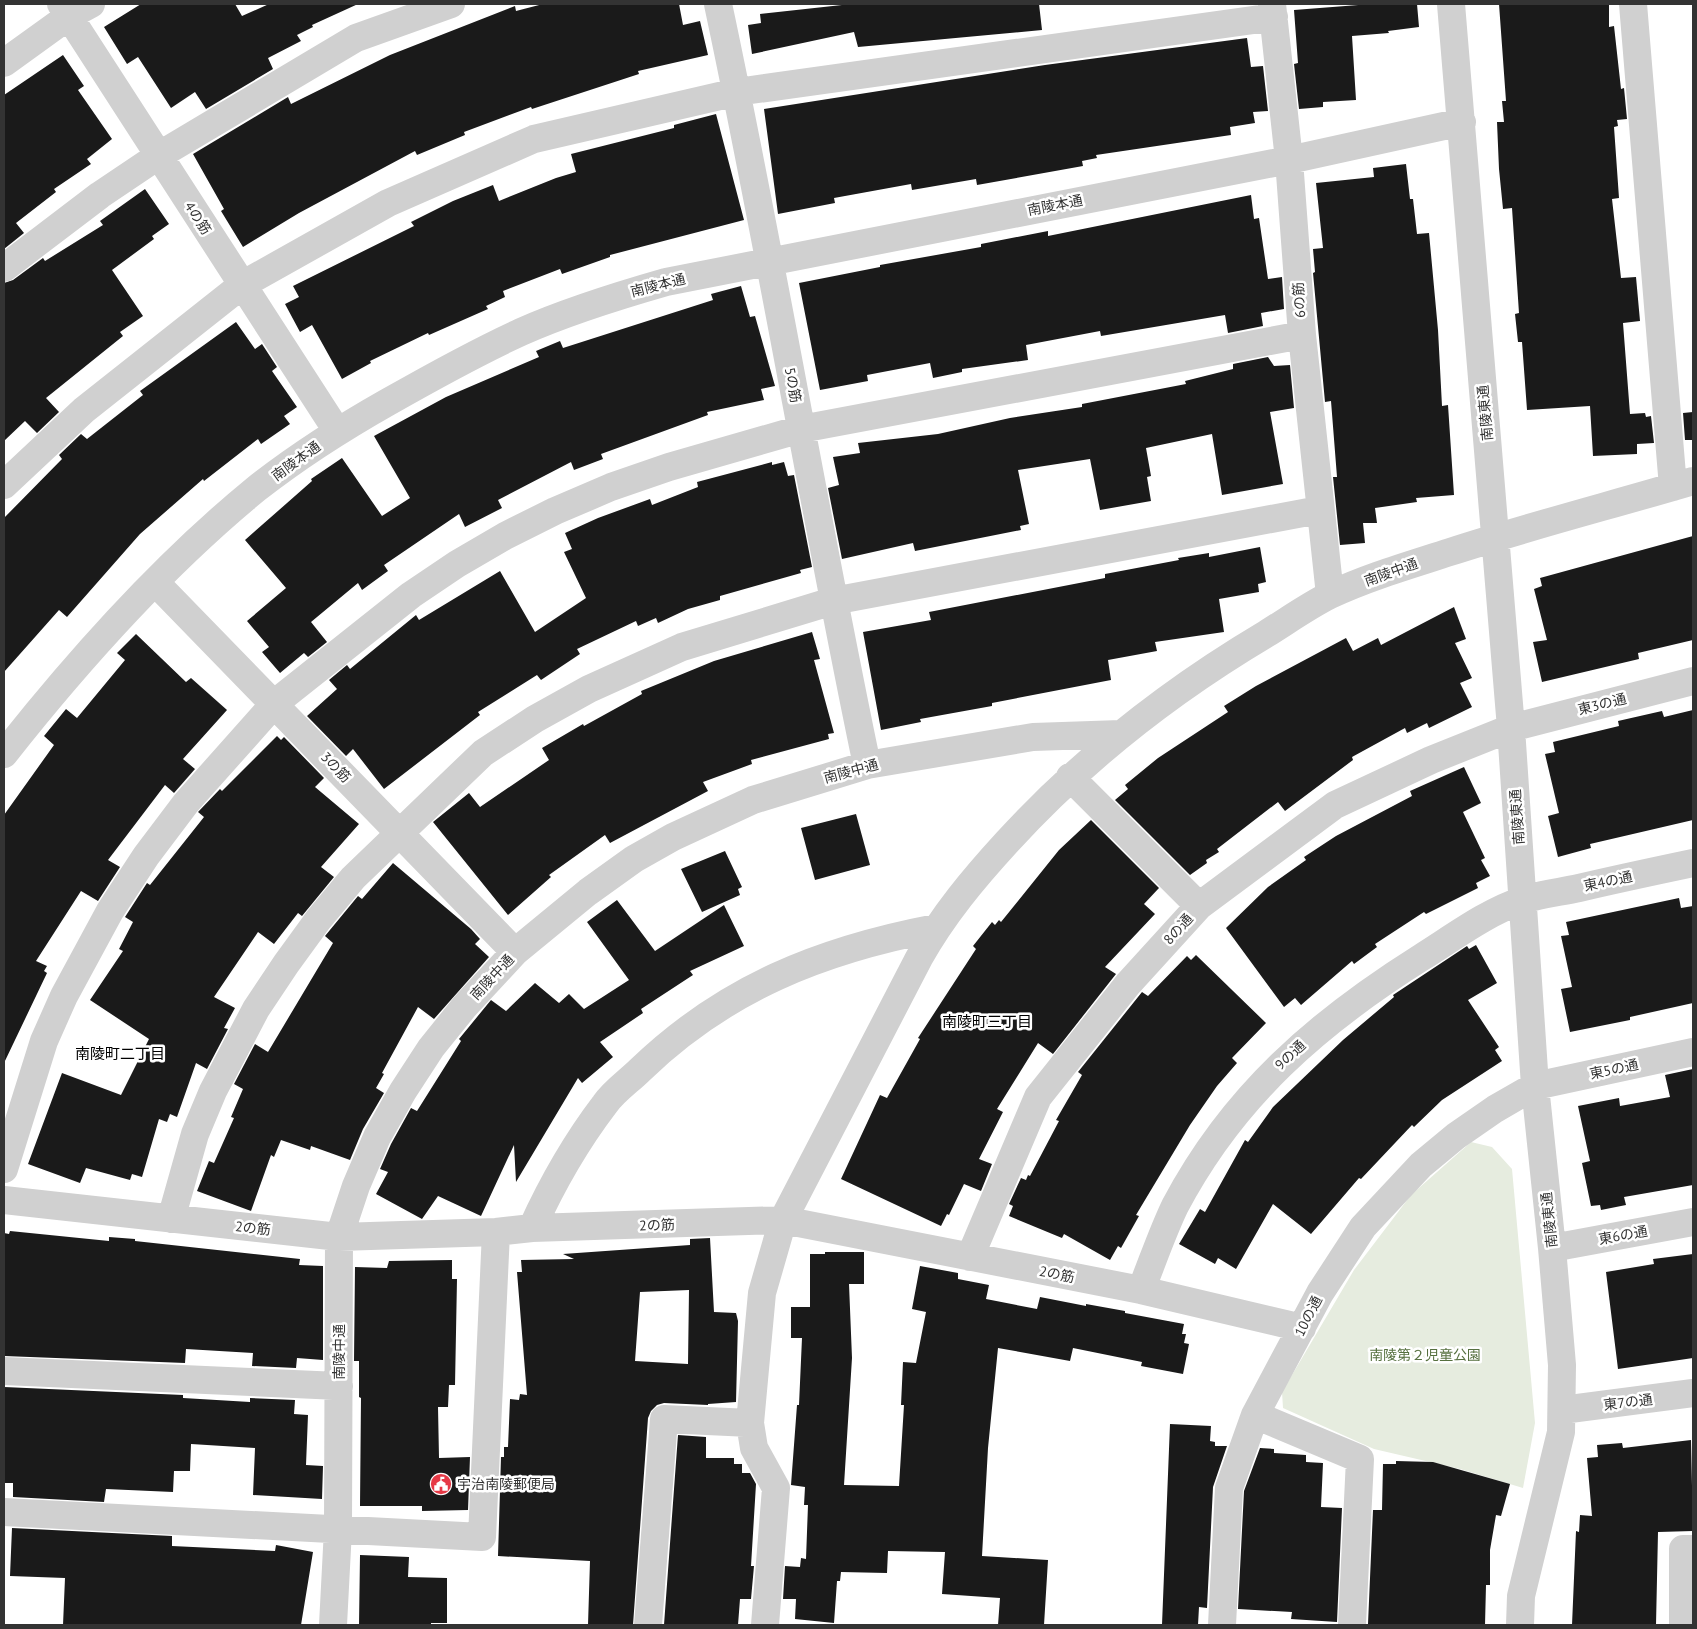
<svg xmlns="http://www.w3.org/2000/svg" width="1697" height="1629" viewBox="0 0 1697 1629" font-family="'PT Sans','Noto Sans JP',sans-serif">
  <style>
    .green { fill: #e6ecdf }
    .building { fill: #1a1a1a; fill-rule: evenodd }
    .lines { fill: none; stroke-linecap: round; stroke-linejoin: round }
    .minor { stroke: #d0d0d0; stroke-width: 28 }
    .labels { text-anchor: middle; stroke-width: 5; stroke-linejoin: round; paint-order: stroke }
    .street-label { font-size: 14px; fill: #333; stroke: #fff }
    .park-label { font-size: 14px; fill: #56703f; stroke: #fff }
    .poi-label { font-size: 14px; fill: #333; stroke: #fff; text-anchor: start }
    .neighbourhood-label { font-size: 15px; fill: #000; stroke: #fff }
  </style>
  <rect width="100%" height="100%" fill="#fff"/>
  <path class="green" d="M1471 1142 1492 1147 1512 1169 1535 1423 1523 1488 1460 1469 1374 1449 1283 1408 1282 1392 1354 1270 1411 1195Z"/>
  <path class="building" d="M141 4H235L242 16 269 4H358L312 25 313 27 297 35 301 41 268 58 273 69 206 109 195 92 171 108 138 57 127 64 104 27Z
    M543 4H679L683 25 700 21 708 55 638 71 639 74 532 109 531 107 464 132 465 135 417 155 415 151 299 213 243 247 221 211 224 209 193 154 288 97 291 104 390 55 515 6 516 11Z
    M851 4H1039L1042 30 858 47 854 32 752 54 748 25 761 23 760 14Z
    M1371 4H1417L1419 27 1388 31 1389 33 1352 36 1356 100 1323 102V107L1299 109 1294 64 1298 63 1294 10Z
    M1499 4H1609V27L1614 26 1621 89 1624 88 1627 119 1617 120 1618 126 1614 127 1619 198 1612 199 1621 278 1636 277 1640 321 1623 323 1630 414 1645 413 1646 417 1651 416 1654 443 1637 444V454L1593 456 1590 406 1527 410 1522 342H1518L1515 314 1519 313 1512 208 1503 209 1499 169 1497 122H1504L1502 101H1506Z
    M1247 38 1251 67 1263 66 1268 111 1253 112 1255 123 1230 127 1231 135 1096 155 1097 158 1082 161 1083 166 977 185 976 179 912 190 911 184 834 198 835 203 778 214 764 109 1045 65Z
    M63 55 84 86 78 90 112 139 87 159 91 164 54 189 56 192 16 223 24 233 4 249V95Z
    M716 114 744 220 610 255V257L562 274 560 269 503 291 505 297 486 306 488 309 429 335 428 333 370 361 371 363 342 379 312 325 300 332 285 304 299 297 293 286 414 226 411 222 453 201 493 185 499 201 556 178 576 172 571 154 674 128V125Z
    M1406 164 1410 199H1413L1417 234 1429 233 1438 330 1442 406 1448 405 1454 495 1416 498 1417 502 1375 508 1377 523H1363L1365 543 1340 545 1333 477H1337L1331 401 1325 402 1313 273 1315 272 1313 249 1323 248 1316 183 1374 177 1373 168Z
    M145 189 169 224 152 236 154 239 112 270 143 316 120 332 123 336 46 398 59 412 37 433 25 421 4 441V283L13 280 43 258 45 261 103 225 100 221Z
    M1251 195 1254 219 1259 218 1268 279 1282 277 1284 309 1261 313 1263 326 1228 333 1225 315 1101 336 1100 331 1026 345 1028 360 962 369V372L933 378 930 363 867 375 868 381 820 390 799 283 880 267V265L981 247V244L1048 231V236Z
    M741 286 750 317 755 316 775 386 761 389 764 400 707 412 708 415 601 454 603 459 574 470 571 462 498 500 502 508 465 527 459 514 384 565 388 571 362 590 358 583 311 622 327 642 308 657 304 653 280 673 262 652 269 647 247 621 286 588 245 540 312 481 311 479 342 458 382 516 410 498 374 436 446 397 539 357 536 351 560 341 563 348 713 300 711 294Z
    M236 322 255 349 262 344 277 367 272 371 297 407 284 416 290 424 261 444 258 439 204 481 203 479 140 534 67 617 59 610 4 672V518L62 459 59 455 81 434 87 439 143 395 140 391Z
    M1268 357 1274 366 1290 365 1294 408 1270 412 1283 484 1222 495 1212 434 1146 448 1151 476 1147 477 1151 501 1100 510 1090 459 1018 470 1029 524 1020 526 1021 530 915 551 913 543 842 559 828 488 839 485 833 457 860 453 858 443 938 434 1010 418 1082 407V404L1186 384 1185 381 1233 369V364Z
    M1693 412V440H1685L1683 413Z
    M772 462V465L784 462 788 476 794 475 812 567 800 570 801 573 720 596V600L688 609 658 623 656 618 638 626 636 621 577 649 580 654 541 680 537 675 478 712 480 715 384 789 353 749 346 756 307 716 337 689 329 680 347 665 350 669 416 615 419 620 500 571 535 632 586 598 564 552 572 549 565 533 598 518 650 499 652 505 698 487 697 482Z
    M1693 536V640L1638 653 1639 659 1542 682 1533 642 1547 640 1534 589 1542 586 1540 578Z
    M1260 547 1266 582 1258 584 1259 592 1219 599 1224 632 1155 642 1157 651 1108 660 1111 680 992 703V706L920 719 921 722 881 730 863 632 931 620 929 612 1105 578V574L1179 560 1178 558 1209 553V557Z
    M1454 607 1466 639 1455 643 1472 678 1460 683 1472 707 1429 728 1427 723 1407 733 1405 728 1352 757 1353 760 1285 811 1278 802 1217 849 1219 852 1206 860 1207 863 1190 875 1115 800 1128 789 1125 785 1158 758 1228 712 1224 706 1256 686 1346 638 1353 651 1378 638 1381 645Z
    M812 632 820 659 814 660 834 733 828 734 829 739 751 760 752 764 703 782 708 791 610 843 605 835 549 875 551 877 508 915 433 822 469 793 480 807 549 760 542 748 583 724 584 726 642 694 641 691 714 661Z
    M136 634 186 682 191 678 227 710 183 759 195 769 174 793 165 785 108 860 120 867 98 901 81 891 36 961 47 966 44 971 47 973 4 1063V815L54 745 44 736 66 709 77 718 125 660 117 653Z
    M1693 710V820L1590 844 1591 848 1558 857 1548 816 1559 813 1545 754 1555 752 1553 742 1619 726 1618 721 1662 711 1664 717Z
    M277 736 281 740 284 737 324 778 315 787 359 824 321 867 334 877 302 916 298 913 274 944 258 932 214 997 235 1008 224 1028 228 1029 207 1069 196 1063 177 1117 170 1114 167 1122 159 1119 142 1177 132 1174 130 1180 86 1168 80 1183 28 1164 62 1073 121 1095 149 1039 90 1000 123 951 119 949 133 922 125 917 147 883 150 885 204 817 198 812 220 789 222 791Z
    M1464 767 1481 803 1463 812 1485 858 1481 860 1490 876 1476 883 1478 888 1426 914 1424 912 1375 944 1377 947 1354 964 1352 961 1301 1005 1295 998 1284 1007 1226 928 1268 887 1306 860 1304 857 1336 836 1412 796 1410 791Z
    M856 814 870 865 815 880 801 828Z
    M1091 820 1159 888 1144 904 1155 914 1105 967 1116 974 1053 1054 1038 1043 997 1109 1003 1112 979 1159 992 1164 981 1191 964 1184 949 1215 947 1214 941 1226 841 1179 880 1095 887 1098 920 1039 918 1038 976 949 973 946 992 922 995 925 999 920 1001 922 1059 850Z
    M725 851 742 887 738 889 740 895 702 912 681 869Z
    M393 863 471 929 480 939 475 944 489 957 434 1019 418 1007 382 1073 384 1074 376 1088 384 1093 363 1129 350 1160 311 1146 310 1150 281 1140 274 1157 271 1155 251 1211 197 1191 209 1161 214 1163 234 1118 231 1117 243 1089 234 1084 255 1044 268 1052 333 943 325 936 358 896 362 899Z
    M1679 898 1681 908 1693 906V1003L1630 1017V1020L1570 1032 1561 989 1572 987 1561 936 1569 935 1566 922Z
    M617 900 655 951 724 905 744 946 690 971 693 975 641 1009 643 1013 600 1042 613 1057 582 1083 578 1078 516 1182 514 1145 481 1216 438 1196 422 1219 376 1194 388 1172 380 1169 391 1144 411 1108 417 1111 461 1041 459 1039 491 1000 506 1011 535 983 559 1003 569 994 584 1009 629 980 587 922Z
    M1476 945 1497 983 1468 1000 1499 1047 1495 1050 1502 1061 1442 1100 1414 1127 1412 1125 1361 1179 1359 1178 1311 1234 1273 1204 1236 1269 1218 1258 1215 1264 1179 1244 1200 1209 1205 1212 1245 1140 1248 1142 1273 1107 1343 1040 1394 997 1393 995 1467 946 1469 949Z
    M1196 955 1266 1023 1232 1058 1237 1063 1217 1086 1190 1125 1136 1215 1139 1216 1121 1248 1118 1246 1110 1260 1064 1234 1062 1238 1009 1216 1013 1206 1009 1204 1021 1178 1026 1180 1028 1175 1030 1176 1059 1121 1056 1120 1082 1075 1078 1072 1142 992 1148 996 1187 956 1191 960Z
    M1693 1069V1185L1624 1197 1626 1205 1601 1210 1600 1205 1591 1206 1582 1163 1590 1161 1578 1106 1619 1098 1620 1106 1670 1097 1665 1075Z
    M10 1231 109 1241V1237L135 1239V1241L300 1259 299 1265 323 1266V1360L297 1358 296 1368 252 1366 253 1353 186 1349 185 1363 4 1356V1233L9 1234Z
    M710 1238 714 1312 736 1313 738 1321 736 1402 708 1404V1405L664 1403 657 1405 651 1411 648 1418 633 1625H588L590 1561 498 1556 501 1457H504V1447H508L510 1399 519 1400 520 1394 527 1395 517 1272H522L521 1260 574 1259 563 1254 690 1245V1239ZM689 1290 688 1364 635 1361 640 1292Z
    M825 1252H864V1284H849L852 1358 844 1485 899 1486 904 1405H901L903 1362 916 1363 926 1312 912 1309 920 1266 958 1273V1279L989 1285 986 1299 1037 1309 1040 1297 1086 1306V1304L1125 1311V1313L1184 1324 1182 1334H1186L1184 1343 1189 1344 1183 1374 1141 1366 1142 1362 1073 1348 1070 1361 998 1348 988 1448 982 1556 1048 1560 1044 1625H998L1000 1598 942 1594 945 1552 888 1551 887 1573 841 1572 840 1581H837L834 1623 795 1619 796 1599H783L785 1566 800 1567 801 1558 806 1559 808 1505H804L805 1487 791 1485 797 1405H799L802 1338H791V1307H810V1254H825Z
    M1693 1254V1358L1618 1369 1606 1272 1654 1264 1653 1259Z
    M452 1260V1279H457L455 1385H449L448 1407H438L439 1458 470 1457 468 1510 422 1511V1506H360L361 1398 359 1397V1361H354L355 1267 387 1268 389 1261Z
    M4 1387 183 1395V1398L250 1402V1398L295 1400 294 1414 308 1415 306 1465 323 1466 322 1499 253 1495 255 1448 191 1444 190 1471H174L173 1492 106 1489 104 1502 13 1497V1483H4Z
    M1170 1424 1211 1426 1210 1441 1215 1442V1446H1227L1213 1487 1207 1608 1199 1607 1198 1625H1162Z
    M678 1435 706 1437V1458H734V1464H742V1473H750L756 1484 751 1566H754L751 1599H740L738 1625H664Z
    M1691 1440 1693 1531 1658 1532 1656 1625H1572L1576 1531 1579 1532 1580 1515 1592 1516 1587 1458 1598 1457 1597 1445 1622 1443 1623 1448Z
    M1260 1448 1274 1449V1453L1306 1455V1462L1323 1463 1321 1507 1342 1508 1337 1622 1291 1619 1292 1612 1238 1609 1244 1491Z
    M1396 1461 1433 1462 1510 1484 1501 1516 1496 1515 1490 1550V1585H1486L1485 1625 1368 1624 1373 1510H1382L1383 1464H1396Z
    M12 1528 172 1536V1546L275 1551 276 1545 313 1552 301 1625H63L65 1578 10 1576Z
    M360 1555 409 1557 408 1577 447 1578V1623H431V1625H359Z"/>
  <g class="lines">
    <path class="minor" d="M61 4 337 431
      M718 4C772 257 814 512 867 765
      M1272 4 1289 160 1302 335 1330 595
      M1451 4 1511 728 1535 1086 1552 1248 1562 1365 1561 1432 1521 1596 1520 1625
      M1633 4 1673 487
      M4 63 69 16 91 4
      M4 268 100 195 158 156 356 38 451 4
      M4 485 84 410 242 285 388 203 534 139 737 92 1274 17
      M155 582 515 952
      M4 754C79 659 162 566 256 489 298 456 342 428 388 402 432 377 475 353 521 332 568 311 617 296 666 282L1289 160 1462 122
      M1070 777 1199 906
      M4 1169 44 1041 64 996 110 911 146 856 186 803 275 703 411 595 457 564 505 536 555 511 611 487 669 467 801 429 1302 335
      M4 1200 339 1237 496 1232 532 1228 783 1220 1141 1290 1302 1328
      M171 1219 195 1134 213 1091 256 1009 286 964 318 920 353 878 483 753 535 719 589 689 682 647 833 601 1319 510
      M532 1228C552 1184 576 1142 605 1104 614 1091 629 1081 640 1070 725 988 821 950 936 928
      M1552 1248 1693 1222
      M970 1257 1038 1097 1128 984 1199 906 1335 805 1431 760 1511 728 1693 681
      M1141 1290C1152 1263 1162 1233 1175 1206 1233 1096 1317 1023 1422 957 1454 937 1487 912 1523 900 1541 894 1561 892 1579 888 1617 879 1655 871 1693 863
      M4 1371 339 1386
      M1562 1410 1693 1393
      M1255 1415 1360 1459 1352 1625
      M4 1512 482 1537 496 1232
      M333 1625 338 1529 339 1237 356 1186 377 1137 403 1091 431 1048 464 1007 515 952 588 892 634 859 673 837 753 800 867 765 1033 737 1121 734
      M648 1625 664 1419 750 1423
      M765 1625 776 1488 754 1448 750 1423 762 1293 783 1220 919 958C943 915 974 878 1007 842 1082 760 1170 691 1266 634 1287 621 1308 606 1330 595 1368 577 1410 565 1450 552 1530 526 1612 505 1693 481
      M1222 1625 1229 1488 1255 1415 1320 1293 1363 1227 1421 1165 1456 1136 1495 1109 1535 1086 1693 1052
      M1683 1625V1549H1693"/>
  </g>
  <defs>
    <g id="civic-disc" transform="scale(1.125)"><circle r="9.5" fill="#e63946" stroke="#fff"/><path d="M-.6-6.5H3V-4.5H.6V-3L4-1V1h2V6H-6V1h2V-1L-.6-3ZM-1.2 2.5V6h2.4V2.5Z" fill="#fff"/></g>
  </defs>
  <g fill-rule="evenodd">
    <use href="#civic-disc" x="441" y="1484"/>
  </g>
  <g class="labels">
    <g class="street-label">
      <text transform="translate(1055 205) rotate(-11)" y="5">南陵本通</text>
      <text transform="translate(198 218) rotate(57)" y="5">4の筋</text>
      <text transform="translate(658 285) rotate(-14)" y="5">南陵本通</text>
      <text transform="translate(1299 300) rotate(-94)" y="5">6の筋</text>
      <text transform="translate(793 385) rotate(79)" y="5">5の筋</text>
      <text transform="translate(1485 413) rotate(-95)" y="5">南陵東通</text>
      <text transform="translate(296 461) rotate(-36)" y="5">南陵本通</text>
      <text transform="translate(1391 572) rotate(-20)" y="5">南陵中通</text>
      <text transform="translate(1602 704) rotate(-14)" y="5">東3の通</text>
      <text transform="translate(336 767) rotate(46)" y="5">3の筋</text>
      <text transform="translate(851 771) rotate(-15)" y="5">南陵中通</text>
      <text transform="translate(1517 817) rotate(-94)" y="5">南陵東通</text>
      <text transform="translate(1608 881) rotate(-12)" y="5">東4の通</text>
      <text transform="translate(1178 929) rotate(-48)" y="5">8の通</text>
      <text transform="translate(492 977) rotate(-47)" y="5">南陵中通</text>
      <text transform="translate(1290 1055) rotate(-43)" y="5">9の通</text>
      <text transform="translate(1614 1069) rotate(-12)" y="5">東5の通</text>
      <text transform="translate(1549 1220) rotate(-96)" y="5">南陵東通</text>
      <text transform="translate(657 1225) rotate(-2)" y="5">2の筋</text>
      <text transform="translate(253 1228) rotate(6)" y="5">2の筋</text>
      <text transform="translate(1623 1235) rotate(-10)" y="5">東6の通</text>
      <text transform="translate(1057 1274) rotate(11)" y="5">2の筋</text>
      <text transform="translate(1308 1316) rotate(-63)" y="5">10の通</text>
      <text transform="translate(339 1352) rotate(-90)" y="5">南陵中通</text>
      <text transform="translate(1628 1402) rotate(-7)" y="5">東7の通</text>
    </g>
    <g class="park-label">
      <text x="1425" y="1360">南陵第２児童公園</text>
    </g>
    <g class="poi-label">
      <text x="457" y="1489">宇治南陵郵便局</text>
    </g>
    <g class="neighbourhood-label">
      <text x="987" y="1027">南陵町三丁目</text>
      <text x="120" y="1059">南陵町二丁目</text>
    </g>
  </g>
  <rect width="1697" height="1629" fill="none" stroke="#333333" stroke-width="10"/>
</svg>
